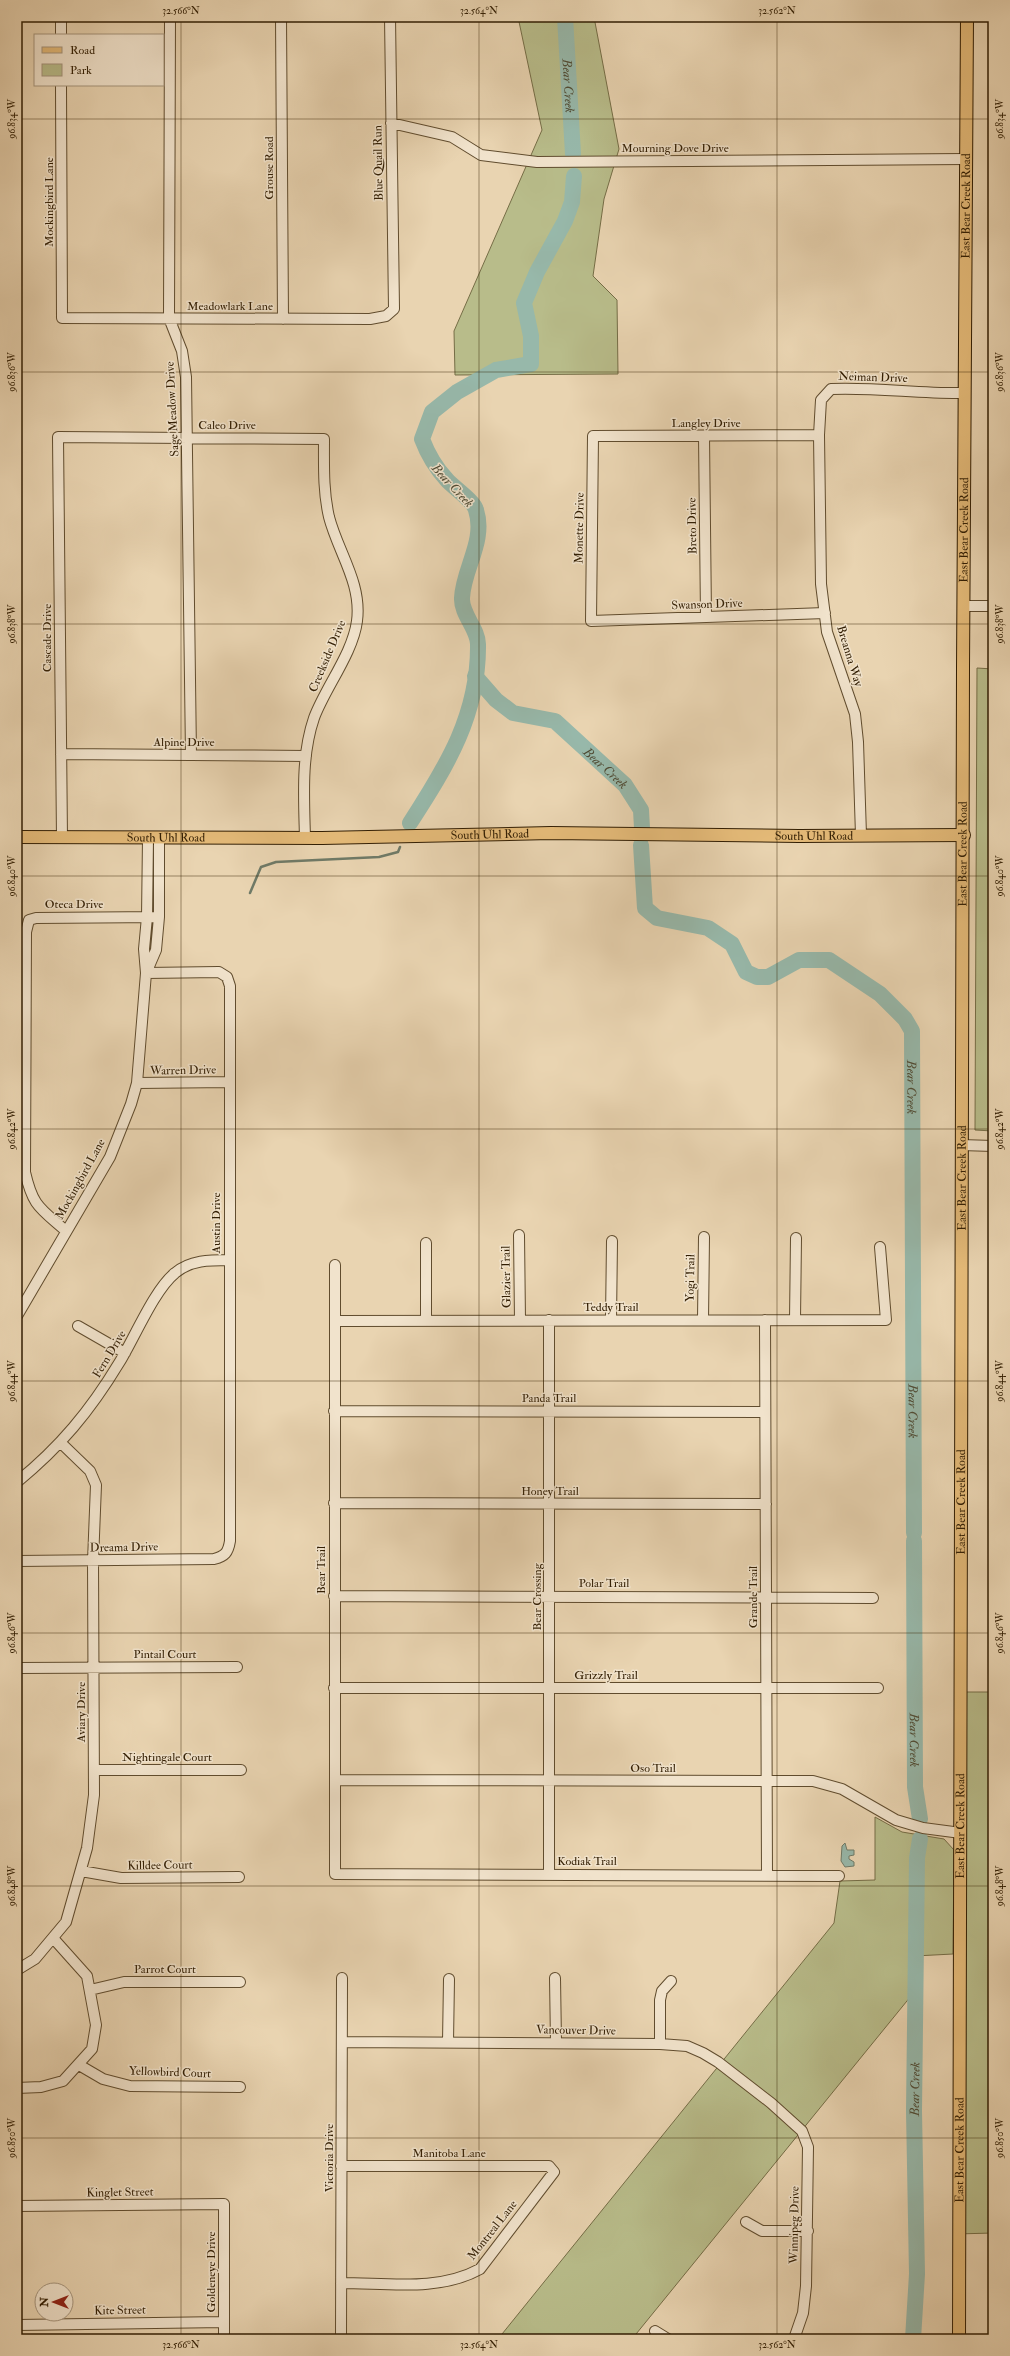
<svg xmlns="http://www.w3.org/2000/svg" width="1010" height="2356" viewBox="0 0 1010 2356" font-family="'IM FELL Double Pica',serif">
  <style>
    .green { fill: #b8bc8a; stroke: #756d46 }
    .water { fill: #97b8aa; stroke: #6f7a67 }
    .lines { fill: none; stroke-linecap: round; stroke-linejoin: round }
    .stream { stroke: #6f7a67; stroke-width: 2.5 }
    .river { stroke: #97b8aa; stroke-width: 16 }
    .minor-casing { stroke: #604c2e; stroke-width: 12 }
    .major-casing { stroke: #321e03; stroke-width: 14 }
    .minor { stroke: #f1e3cc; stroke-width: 10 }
    .major { stroke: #e4ba78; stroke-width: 12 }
    .ticks { fill: none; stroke: #321e03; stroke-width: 1; stroke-opacity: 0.45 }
    .labels { text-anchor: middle; stroke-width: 3; stroke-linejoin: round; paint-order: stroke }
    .street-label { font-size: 12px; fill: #321e03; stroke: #f1e3cc }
    .water-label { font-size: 13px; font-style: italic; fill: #504c35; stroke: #f1e3cc }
    .neatline { fill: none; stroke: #321e03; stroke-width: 1.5 }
    .ticks-label { font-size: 10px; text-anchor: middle; fill: #321e03 }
  </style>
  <rect width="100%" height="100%" fill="#e9d4b1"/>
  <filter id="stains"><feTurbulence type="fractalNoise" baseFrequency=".005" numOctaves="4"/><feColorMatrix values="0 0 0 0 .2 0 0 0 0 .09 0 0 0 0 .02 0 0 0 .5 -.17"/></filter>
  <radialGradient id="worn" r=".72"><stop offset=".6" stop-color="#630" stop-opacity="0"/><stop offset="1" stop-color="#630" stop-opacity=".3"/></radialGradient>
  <path class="green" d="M518 17H594L619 149 604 199 593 276 617 300 618 374 455 375 454 331 542 130Z
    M977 668 993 669V1131L975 1130Z
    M958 1692H993V2233L956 2234Z
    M875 1817 902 1832 944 1839 954 1850 953 1954 915 1956 911 1996 632 2339H498L834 1923 840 1881 875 1880Z"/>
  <path class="water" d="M845 1843 847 1850H854V1855L849 1856V1859L854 1862V1866L845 1867 841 1861 842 1846Z"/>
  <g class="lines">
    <path class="stream" d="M250 893 261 867 276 862 379 857 398 852 400 847"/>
    <g class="river">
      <path id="s1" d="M565 17 573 154"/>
      <path id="s2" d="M475 676 496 700 513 713 555 721 625 785 641 810 642 828"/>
      <path d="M410 823C447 766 479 714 478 644 478 629 461 614 462 598 463 569 486 541 476 510 474 501 453 487 447 480 435 467 428 455 422 439L432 412 457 392 496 370 531 364V336L524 303 537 272 565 221 572 202 574 176"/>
      <path id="s3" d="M641 845 645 908 657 918 708 928 732 944 746 972 757 977H768L799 960H829L880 994 905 1019 912 1031 914 1533"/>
      <path id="s4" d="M914 1541 915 1787 920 1819"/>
      <path id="s5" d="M913 2339 917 2274 914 2111 917 1858 920 1839"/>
    </g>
    <g class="minor-casing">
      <path id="minor" d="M61 17V35
        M170 17 169 318 182 351 186 377 191 755
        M281 17 283 319
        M61 85 62 318 370 319 386 316 394 309 390 17
        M391 123 452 137 481 155 537 162 966 159
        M819 435 593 436 591 621 825 613
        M704 436 706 617
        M963 606H993
        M61 754 306 756
        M861 835 858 742 855 714 827 632 821 584 819 435 821 400 831 389C876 387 920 394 965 393
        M62 838 58 437 324 439C324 465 323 491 329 517 338 552 362 583 357 621 353 653 325 688 314 718 301 756 304 798 305 838
        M147 971 156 950 159 917V838
        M137 1083 230 1082
        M961 1145 993 1146
        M66 1231C40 1208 33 1207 25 1172L26 932 29 920 36 918 159 917
        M519 1235 520 1320
        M335 1265V1874L839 1876
        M17 1316 110 1157 131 1104 137 1083 146 973 144 949 147 917 148 838
        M426 1320V1243
        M549 1320V1874
        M611 1320 612 1241
        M703 1320 704 1237
        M765 1320 767 1875
        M795 1320 796 1238
        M335 1321 886 1320 880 1247
        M78 1326 125 1353
        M334 1411 764 1412
        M17 1482C60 1447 90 1411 119 1363 134 1339 154 1290 175 1273 190 1260 210 1260 229 1260
        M334 1503 766 1504
        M17 1561 214 1559C225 1556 228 1553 230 1541V986L227 977 219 972 146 973
        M334 1596 873 1598
        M17 1668 237 1667
        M334 1688H878
        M94 1770H241
        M335 1780 813 1781 842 1789 896 1820 923 1828 961 1833
        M81 1871 121 1878 239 1877
        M17 1970 35 1959 66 1922 87 1848 94 1795 93 1561 96 1485 90 1471 61 1443
        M555 1978 556 2042
        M90 1990 124 1982H240
        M343 2042 660 2044 687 2046 703 2053 718 2062 771 2103 802 2131 808 2147 806 2286 803 2313 794 2339
        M448 2042 449 1979
        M660 2044V2000L662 1991 671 1981
        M79 2065 103 2079 130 2086 240 2087
        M17 2088 41 2087 63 2081 92 2049 96 2025 87 1976 53 1938
        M17 2206 224 2204V2339
        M746 2222 762 2231H808
        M341 2283C387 2283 438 2292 480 2269L554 2172 549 2166H341
        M17 2325 224 2322
        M655 2331 668 2339
        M341 2339 342 1978"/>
    </g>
    <g class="major-casing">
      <g id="major">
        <path id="s6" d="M17 837 322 838 551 833 799 836 964 835"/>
        <path id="s7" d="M959 2339 963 668 967 17"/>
      </g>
    </g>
    <use href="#minor" class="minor"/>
    <use href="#major" class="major"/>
  </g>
  <path class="ticks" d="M181 17V2339M479 17V2339M777 17V2339M17 119H993M17 372H993M17 624H993M17 876H993M17 1129H993M17 1381H993M17 1633H993M17 1886H993M17 2138H993"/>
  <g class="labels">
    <g class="street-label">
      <text x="675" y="152">Mourning Dove Drive</text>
      <text transform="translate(378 163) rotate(-91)" y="4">Blue Quail Run</text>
      <text transform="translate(269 168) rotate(-90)" y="4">Grouse Road</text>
      <text transform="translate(49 202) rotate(-90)" y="4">Mockingbird Lane</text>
      <text dy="4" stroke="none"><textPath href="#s7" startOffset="2133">East Bear Creek Road</textPath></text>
      <text x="230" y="310">Meadowlark Lane</text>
      <text transform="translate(873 377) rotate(2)" y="4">Neiman Drive</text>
      <text transform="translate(172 409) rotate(-93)" y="4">Sage Meadow Drive</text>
      <text x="706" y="427">Langley Drive</text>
      <text x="227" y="429">Caleo Drive</text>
      <text transform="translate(692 526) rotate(-91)" y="4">Breto Drive</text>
      <text transform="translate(579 528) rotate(-89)" y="4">Monette Drive</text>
      <text dy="4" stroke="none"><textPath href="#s7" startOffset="1809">East Bear Creek Road</textPath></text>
      <text transform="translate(707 604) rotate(-2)" y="4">Swanson Drive</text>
      <text transform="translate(47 638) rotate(-90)" y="4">Cascade Drive</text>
      <text transform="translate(327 656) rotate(-67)" y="4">Creekside Drive</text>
      <text transform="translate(850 656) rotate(73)" y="4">Breanna Way</text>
      <text x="184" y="746">Alpine Drive</text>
      <text dy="4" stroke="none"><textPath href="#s6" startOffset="473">South Uhl Road</textPath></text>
      <text dy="4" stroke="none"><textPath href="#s6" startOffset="797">South Uhl Road</textPath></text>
      <text dy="4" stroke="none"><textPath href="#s6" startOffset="149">South Uhl Road</textPath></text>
      <text dy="4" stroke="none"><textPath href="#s7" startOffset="1485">East Bear Creek Road</textPath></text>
      <text x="74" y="908">Oteca Drive</text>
      <text transform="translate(183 1070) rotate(-1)" y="4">Warren Drive</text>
      <text dy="4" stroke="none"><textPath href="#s7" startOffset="1161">East Bear Creek Road</textPath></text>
      <text transform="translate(80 1179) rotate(-61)" y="4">Mockingbird Lane</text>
      <text transform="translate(216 1223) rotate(-90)" y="4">Austin Drive</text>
      <text transform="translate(506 1277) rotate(-91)" y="4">Glazier Trail</text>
      <text transform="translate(690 1278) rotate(-89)" y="4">Yogi Trail</text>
      <text x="611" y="1311">Teddy Trail</text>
      <text transform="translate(109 1354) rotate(-59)" y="4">Fern Drive</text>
      <text x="549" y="1402">Panda Trail</text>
      <text x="550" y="1495">Honey Trail</text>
      <text dy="4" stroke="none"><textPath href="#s7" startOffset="837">East Bear Creek Road</textPath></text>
      <text transform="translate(124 1547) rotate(-1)" y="4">Dreama Drive</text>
      <text transform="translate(321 1570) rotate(-90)" y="4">Bear Trail</text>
      <text x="604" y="1587">Polar Trail</text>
      <text transform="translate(537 1597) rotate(-90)" y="4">Bear Crossing</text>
      <text transform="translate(753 1597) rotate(-90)" y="4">Grande Trail</text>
      <text x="165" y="1658">Pintail Court</text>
      <text x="606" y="1679">Grizzly Trail</text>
      <text transform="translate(81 1712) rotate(-90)" y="4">Aviary Drive</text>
      <text x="167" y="1761">Nightingale Court</text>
      <text x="653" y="1772">Oso Trail</text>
      <text dy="4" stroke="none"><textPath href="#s7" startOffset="513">East Bear Creek Road</textPath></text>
      <text x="587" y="1865">Kodiak Trail</text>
      <text transform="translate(160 1865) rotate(-1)" y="4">Killdee Court</text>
      <text x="165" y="1973">Parrot Court</text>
      <text transform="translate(576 2030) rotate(1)" y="4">Vancouver Drive</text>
      <text transform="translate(170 2072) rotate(2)" y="4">Yellowbird Court</text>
      <text dy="4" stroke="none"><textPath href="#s7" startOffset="189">East Bear Creek Road</textPath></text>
      <text x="449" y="2157">Manitoba Lane</text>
      <text transform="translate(329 2158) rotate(-90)" y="4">Victoria Drive</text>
      <text transform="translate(120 2192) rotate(-1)" y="4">Kinglet Street</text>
      <text transform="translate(794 2225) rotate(-89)" y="4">Winnipeg Drive</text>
      <text transform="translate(492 2230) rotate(-52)" y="4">Montreal Lane</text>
      <text transform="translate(211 2272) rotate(-90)" y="4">Goldeneye Drive</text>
      <text transform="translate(120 2310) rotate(-1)" y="4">Kite Street</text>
    </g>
    <g class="water-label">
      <text dy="5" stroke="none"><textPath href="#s1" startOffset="69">Bear Creek</textPath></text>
      <text transform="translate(453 485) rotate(47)" y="5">Bear Creek</text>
      <text dy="5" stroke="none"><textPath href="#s2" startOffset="165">Bear Creek</textPath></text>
      <text dy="5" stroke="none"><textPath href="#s3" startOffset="446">Bear Creek</textPath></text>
      <text dy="5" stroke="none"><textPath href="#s3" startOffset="770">Bear Creek</textPath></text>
      <text dy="5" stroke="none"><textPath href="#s4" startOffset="199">Bear Creek</textPath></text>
      <text dy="5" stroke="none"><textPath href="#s5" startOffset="250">Bear Creek</textPath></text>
    </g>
  </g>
  <rect width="1010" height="2356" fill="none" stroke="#e9d4b1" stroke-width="44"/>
  <rect x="34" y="34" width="130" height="52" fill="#f1e3cc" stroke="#a5947c"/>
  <rect x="42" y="47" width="20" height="6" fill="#e4ba78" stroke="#a5947c"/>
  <text x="70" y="54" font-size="12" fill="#321e03">Road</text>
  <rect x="42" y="64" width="20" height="12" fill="#b8bc8a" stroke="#a5947c"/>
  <text x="70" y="74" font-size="12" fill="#321e03">Park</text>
  <g transform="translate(54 2302) rotate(270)"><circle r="19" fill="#f1e3cc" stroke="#a5947c"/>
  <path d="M0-3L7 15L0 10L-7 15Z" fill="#8f2418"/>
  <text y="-6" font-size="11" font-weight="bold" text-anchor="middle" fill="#321e03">N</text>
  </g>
  <rect x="22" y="22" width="966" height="2312" class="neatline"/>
  <g class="ticks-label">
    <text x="181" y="14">32.566°N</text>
    <text x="479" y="14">32.564°N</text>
    <text x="777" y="14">32.562°N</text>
    <text transform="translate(999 119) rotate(-90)" y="4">96.834°W</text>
    <text transform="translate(11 119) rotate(-90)" y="4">96.834°W</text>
    <text transform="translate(999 372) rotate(-90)" y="4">96.836°W</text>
    <text transform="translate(11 372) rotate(-90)" y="4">96.836°W</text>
    <text transform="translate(999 624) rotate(-90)" y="4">96.838°W</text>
    <text transform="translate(11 624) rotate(-90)" y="4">96.838°W</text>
    <text transform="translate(999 876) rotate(-90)" y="4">96.840°W</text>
    <text transform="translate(11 876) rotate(-90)" y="4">96.840°W</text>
    <text transform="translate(999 1129) rotate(-90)" y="4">96.842°W</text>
    <text transform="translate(11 1129) rotate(-90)" y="4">96.842°W</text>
    <text transform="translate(11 1381) rotate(-90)" y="4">96.844°W</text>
    <text transform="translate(999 1381) rotate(-90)" y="4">96.844°W</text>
    <text transform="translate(11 1633) rotate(-90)" y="4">96.846°W</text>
    <text transform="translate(999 1633) rotate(-90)" y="4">96.846°W</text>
    <text transform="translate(11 1886) rotate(-90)" y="4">96.848°W</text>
    <text transform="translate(999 1886) rotate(-90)" y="4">96.848°W</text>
    <text transform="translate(11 2138) rotate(-90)" y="4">96.850°W</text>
    <text transform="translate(999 2138) rotate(-90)" y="4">96.850°W</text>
    <text x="181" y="2348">32.566°N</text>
    <text x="479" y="2348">32.564°N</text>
    <text x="777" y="2348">32.562°N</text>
  </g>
  <rect width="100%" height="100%" filter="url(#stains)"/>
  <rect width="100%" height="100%" fill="url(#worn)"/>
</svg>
